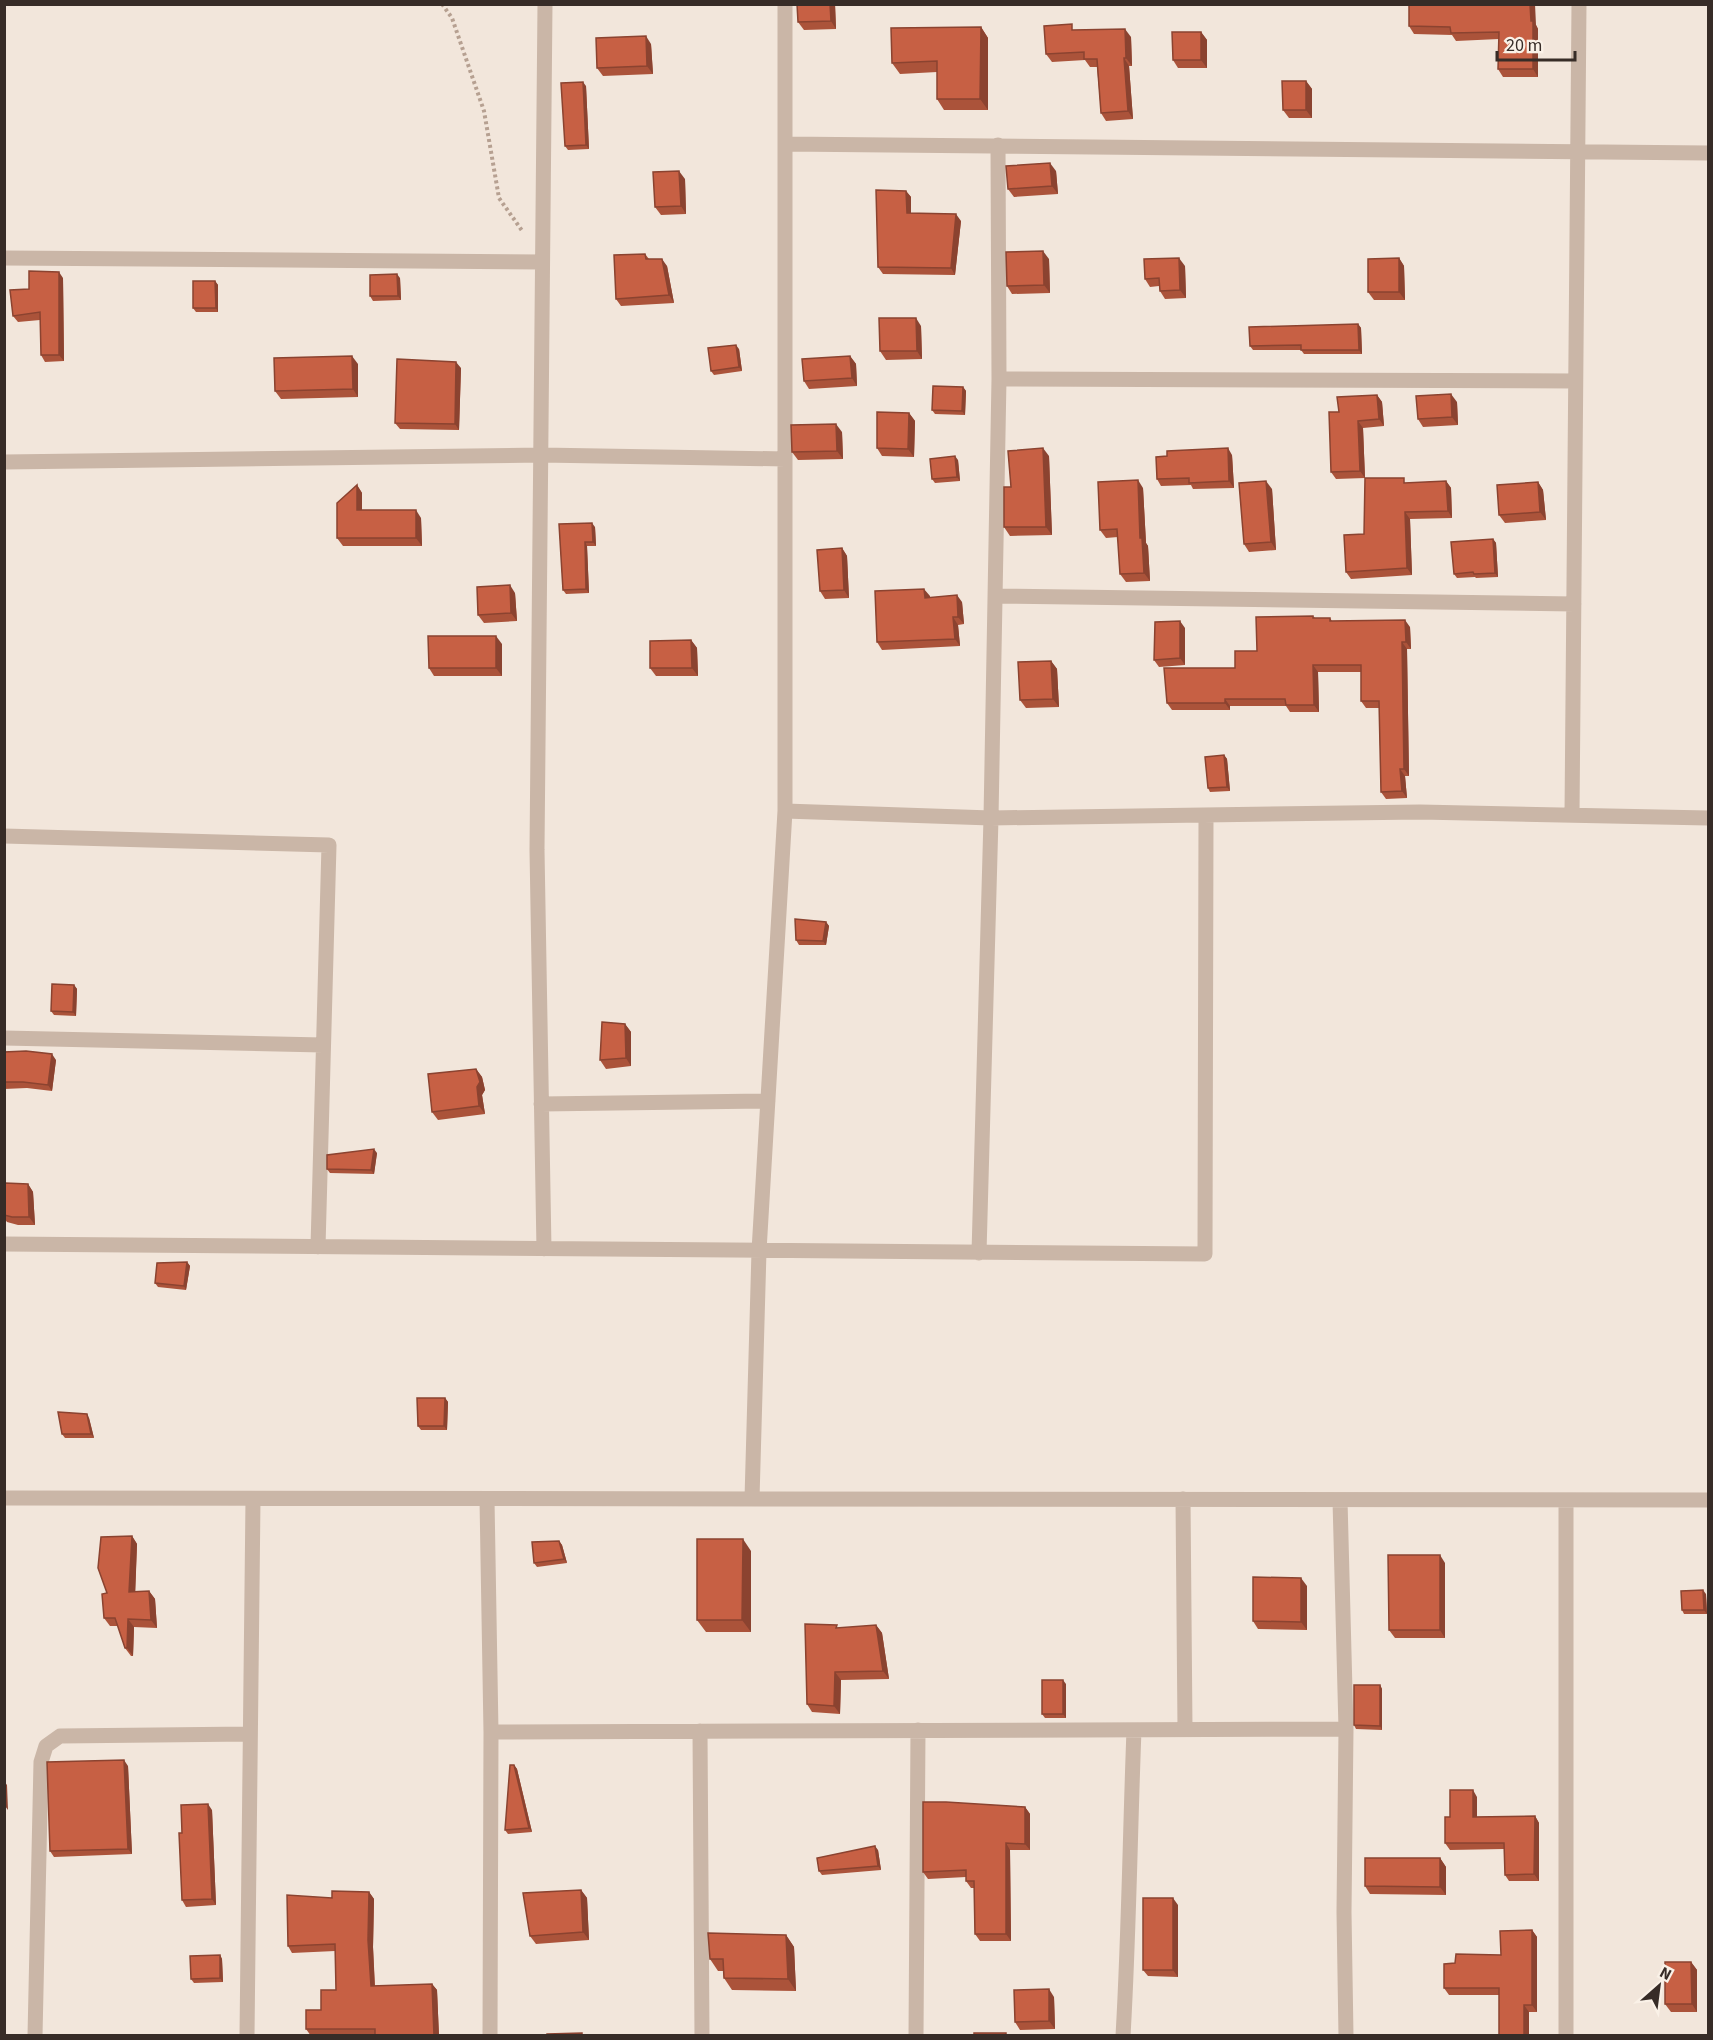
<svg xmlns="http://www.w3.org/2000/svg" width="1713" height="2040" viewBox="0 0 1713 2040" font-family="'Source Sans 3',sans-serif">
  <style>
    .lines { fill: none; stroke-linecap: round; stroke-linejoin: round }
    .path { stroke: #b6a091; stroke-width: 4; stroke-dasharray: 3 3; stroke-linecap: butt }
    .street { stroke: #cab6a7; stroke-width: 15 }
    .wall { fill: #ab533a }
    .shaded-wall { fill: #8b4330 }
    .building { fill: #c76044; stroke: #8b4330; stroke-width: 1.5 }
  </style>
  <rect width="100%" height="100%" fill="#f2e6db"/>
  <g class="lines">
    <path class="path" d="M442 4 452 18 484 111 499 198 523 232"/>
    <path class="street" d="M785 144 1708 153
      M4 258 542 262
      M999 379 1575 381
      M4 462 541 455 785 459
      M995 596 1574 604
      M785 811 991 818 1420 812 1708 818
      M1572 815 1579 4
      M4 836 329 845 318 1247
      M4 1038 323 1045
      M541 1104 768 1101
      M4 1244 1205 1254 1206 815
      M544 1249 537 850 545 4
      M979 1253 991 818 999 379 998 145
      M4 1498 1708 1500
      M487 1499 491 1732 490 2036
      M752 1499 759 1251 785 811V4
      M1183 1499 1185 1729
      M1340 1500 1346 1729 1344 1912 1346 2036
      M700 1731 702 2036
      M491 1732 1346 1729
      M35 2036 41 1762 46 1746 60 1736 250 1734
      M247 2036 253 1499
      M916 2036 918 1730
      M1123 2036C1129 1934 1130 1832 1134 1730
      M1566 2036V1500"/>
  </g>
  <path class="wall" d="M835 4 836 29 804 30 798 22Z
    M1536 25 1538 29V77H1503L1498 69 1499 39 1456 41 1452 35 1414 34 1409 26Z
    M981 27 988 38V110H944L937 99V72L900 74 892 63Z
    M1076 30 1131 37 1132 66H1129L1133 119 1106 121 1101 113 1097 67H1090L1085 60 1052 62 1046 54Z
    M1201 32 1207 40V68H1178L1173 60Z
    M651 44 653 74 603 76 597 68Z
    M1306 81 1312 89V118H1289L1283 110Z
    M586 86 589 149 568 150 565 146Z
    M1056 171 1058 194 1014 197 1008 189Z
    M685 179 686 214 661 215 655 207Z
    M906 191 911 197V213L961 221 955 275 883 274 878 267Z
    M645 254 649 259 667 266 674 303 621 306 616 299Z
    M1399 258 1404 266 1405 300H1374L1368 292Z
    M1049 259 1050 293 1012 294 1007 286Z
    M1185 266 1186 298 1165 299 1160 291 1159 286 1150 287 1145 279Z
    M63 278 64 361 45 362 41 355 40 320 18 322 13 316 29 289Z
    M400 278 401 300 373 301 370 296Z
    M215 281 218 285V312H196L193 308Z
    M1358 324 1361 328 1362 354H1304L1301 350H1253L1250 346Z
    M921 326 922 359 886 360 880 351Z
    M739 349 742 371 714 375 711 371Z
    M850 356 856 364 857 386 809 389 804 381Z
    M358 364V397L281 399 275 391Z
    M461 368 459 430 400 429 395 423Z
    M963 387 966 391 965 415 935 414 932 410Z
    M1377 395 1382 402 1384 426 1363 428 1365 478 1336 479 1331 472 1339 412Z
    M1457 402 1458 425 1423 427 1418 419Z
    M909 413 915 421 914 457 882 456 877 448Z
    M842 432 843 459 798 460 792 452Z
    M1232 455 1234 488 1193 489 1191 485 1161 486 1157 479Z
    M1049 456 1052 535 1010 536 1004 527 1011 487Z
    M958 460 960 481 935 483 932 479Z
    M1446 481 1451 488 1452 518 1410 519 1412 575 1351 579 1346 572 1364 534 1408 483Z
    M1538 482 1543 490 1546 520 1505 523 1499 515Z
    M357 485 362 493V510L421 518 422 546H343L337 538Z
    M1143 488 1146 543 1148 546 1150 581 1126 582 1120 574 1118 537 1106 538 1100 530Z
    M1272 489 1276 550 1249 552 1244 544Z
    M559 524 595 527 596 546H587L589 593 566 594 563 590Z
    M1493 539 1496 543 1498 577 1476 578 1475 577 1457 578 1454 574Z
    M842 548 847 556 849 598 825 599 820 591Z
    M515 593 517 621 484 623 478 615Z
    M930 596V597L962 602 964 624 958 625 960 646 882 650 877 642Z
    M1313 616 1315 618H1330L1332 621 1410 627 1411 649H1407L1409 776H1405L1407 798 1386 799 1381 792 1379 708H1366L1361 701V672H1318L1319 712H1290L1286 706H1230V710H1172L1167 703 1235 668 1257 651Z
    M1185 628V665L1159 667 1154 660Z
    M691 640 697 648 698 676H656L650 668Z
    M502 644V676H434L429 668Z
    M1051 661 1057 669 1059 707 1026 708 1020 700Z
    M1224 755 1227 759 1230 791 1210 792 1208 788Z
    M826 922 829 926 826 945H799L796 940Z
    M74 985 77 989 76 1016 54 1015 51 1011Z
    M625 1024 631 1032V1066L606 1069 600 1060Z
    M4 1052 56 1060 52 1091 27 1088 4 1089Z
    M476 1069 482 1077 485 1090 482 1095 485 1114 438 1120 432 1112Z
    M377 1153 374 1174 330 1173 327 1169Z
    M28 1184 33 1192 35 1225H18L7 1222 4 1218V1186Z
    M187 1262 190 1266 186 1290 158 1287 155 1283Z
    M445 1398 448 1402 447 1430H421L418 1426Z
    M89 1418 94 1438H65L62 1434Z
    M132 1536 137 1544 135 1592 149 1591 155 1599 157 1628 134 1627 133 1656H131L125 1648 118 1626H110L104 1618 107 1593Z
    M559 1541 562 1545 567 1563 537 1567 534 1563Z
    M751 1551V1632H706L697 1620Z
    M1445 1563V1638H1395L1389 1630Z
    M1307 1586V1630L1258 1629 1253 1621Z
    M1706 1594 1707 1614H1684L1682 1610Z
    M876 1625 882 1633 889 1679 841 1680 840 1714 812 1712 807 1704Z
    M1066 1684V1718H1045L1042 1714Z
    M1380 1685 1382 1689V1730L1356 1729 1354 1725Z
    M514 1765 517 1769 532 1832 508 1834 505 1830Z
    M128 1766 132 1854 54 1857 50 1851Z
    M1477 1797V1817L1535 1816 1539 1823V1881H1509L1505 1875 1504 1849 1450 1850 1445 1843 1450 1817Z
    M1025 1807 1030 1814V1850H1010L1011 1941H980L975 1934 974 1888H971L966 1881V1877L928 1879 923 1872Z
    M212 1810 216 1905 186 1907 182 1900V1833Z
    M878 1850 881 1870 822 1875 819 1871Z
    M1440 1858 1446 1867V1895L1370 1894 1365 1886Z
    M581 1890 587 1898 589 1940 536 1944 530 1936Z
    M369 1892 374 1899 373 1947 375 1986 432 1984 437 1990 439 2036H311L306 2029 336 1990 335 1951 292 1953 288 1946 332 1898Z
    M1178 1905V1977L1148 1976 1143 1970Z
    M1532 1930 1537 1937V2012H1529V2036H1499V1995H1449L1444 1988 1455 1963 1501 1955Z
    M786 1935 794 1947 796 1991 732 1990 724 1978 723 1971H718L710 1959Z
    M220 1955 222 1959 223 1982 194 1983 191 1979Z
    M1691 1962 1697 1970V2012H1671L1665 2004Z
    M1054 1997 1055 2029 1020 2030 1015 2022Z"/>
  <path class="shaded-wall" d="M830 4H835L836 29 831 21Z
    M1530 4H1535L1536 25 1538 29V77L1533 69Z
    M981 27 988 38V110L980 99Z
    M1125 29 1131 37 1132 66 1126 58Z
    M1201 32 1207 40V68L1201 60Z
    M646 36 651 44 653 74 647 66Z
    M1124 58 1129 66 1133 119 1128 111Z
    M1306 81 1312 89V118L1306 110Z
    M583 82 586 86 589 149 586 145Z
    M1050 163 1056 171 1058 194 1052 186Z
    M679 171 685 179 686 214 681 206Z
    M906 191 911 197V220L907 213Z
    M956 214 961 221 955 275 951 268Z
    M1043 251 1049 259 1050 293 1044 285Z
    M1179 258 1185 266 1186 298 1180 290Z
    M1399 258 1404 266 1405 300 1399 292Z
    M662 259 667 266 674 303 669 295Z
    M59 272 63 278 64 361 59 355Z
    M397 274 400 278 401 300 398 296Z
    M215 281 218 285V312L216 308Z
    M916 318 921 326 922 359 917 351Z
    M1358 324 1361 328 1362 354 1359 350Z
    M736 345 739 349 742 371 739 367Z
    M352 356 358 364V397L353 389Z
    M850 356 856 364 857 386 852 378Z
    M456 362 461 368 459 430 455 424Z
    M963 387 966 391 965 415 962 411Z
    M1451 394 1457 402 1458 425 1452 417Z
    M1377 395 1382 402 1384 426 1379 419Z
    M909 413 915 421 914 457 908 449Z
    M1358 421 1363 428 1365 478 1360 471Z
    M836 424 842 432 843 459 837 451Z
    M1043 448 1049 456 1052 535 1046 527Z
    M1228 448 1232 455 1234 488 1229 481Z
    M955 456 958 460 960 481 957 477Z
    M1138 480 1143 488 1146 543 1148 546 1150 581 1144 573 1140 538Z
    M1266 481 1272 489 1276 550 1271 542Z
    M1446 481 1451 488 1452 518 1448 511Z
    M1538 482 1543 490 1546 520 1540 512Z
    M357 485 362 493V518L357 510Z
    M416 510 421 518 422 546 416 538Z
    M1405 512 1410 519 1412 575 1407 568Z
    M592 523 595 527 596 546 593 542Z
    M1493 539 1496 543 1498 577 1495 573Z
    M585 542 587 546 589 593 586 589Z
    M842 548 847 556 849 598 844 590Z
    M510 585 515 593 517 621 511 613Z
    M924 589 930 596V605L925 598Z
    M957 595 962 602 964 624 958 617Z
    M953 617 958 625 960 646 955 639Z
    M1405 620 1410 627 1411 649 1406 642Z
    M1180 621 1185 628V665L1180 658Z
    M496 636 502 644V676L496 668Z
    M691 640 697 648 698 676 692 668Z
    M1402 642 1407 649 1409 776 1404 769Z
    M1051 661 1057 669 1059 707 1053 699Z
    M1313 665 1318 672 1319 712 1314 705Z
    M1225 699 1230 706V710L1225 703Z
    M1224 755 1227 759 1230 791 1227 787Z
    M1400 769 1405 776 1407 798 1402 791Z
    M826 922 829 926 826 945 823 941Z
    M74 985 77 989 76 1016 73 1012Z
    M625 1024 631 1032V1066L626 1058Z
    M52 1054 56 1060 52 1091 48 1085Z
    M476 1069 482 1077 485 1090 482 1095 485 1114 479 1106 477 1087Z
    M374 1149 377 1153 374 1174 371 1170Z
    M28 1184 33 1192 35 1225 29 1217Z
    M187 1262 190 1266 186 1290 184 1286Z
    M445 1398 448 1402 447 1430 444 1426Z
    M87 1414 89 1418 94 1438 91 1434Z
    M132 1536 137 1544 135 1600 129 1592Z
    M743 1539 751 1551V1632L742 1620Z
    M559 1541 562 1545 567 1563 564 1559Z
    M1440 1555 1445 1563V1638L1440 1630Z
    M1301 1578 1307 1586V1630L1301 1622Z
    M1703 1590 1706 1594 1707 1614 1704 1610Z
    M149 1591 155 1599 157 1628 151 1620Z
    M128 1619 134 1627 133 1656 127 1648Z
    M876 1625 882 1633 889 1679 883 1671Z
    M835 1672 841 1680 840 1714 834 1706Z
    M1063 1680 1066 1684V1718L1063 1714Z
    M1380 1685 1382 1689V1730L1380 1726Z
    M124 1760 128 1766 132 1854 128 1849Z
    M514 1765 517 1769 532 1832 529 1828Z
    M4 1781 7 1785 8 1810 5 1806Z
    M1473 1790 1477 1797V1823L1473 1817Z
    M208 1804 212 1810 216 1905 212 1899Z
    M1025 1807 1030 1814V1850L1025 1844Z
    M1535 1816 1539 1823V1881L1534 1874Z
    M1006 1843 1010 1850 1011 1941 1006 1934Z
    M875 1846 878 1850 881 1870 878 1866Z
    M1440 1858 1446 1867V1895L1440 1887Z
    M581 1890 587 1898 589 1940 583 1932Z
    M369 1892 374 1899 373 1947 375 1993 371 1986 368 1940Z
    M1173 1898 1178 1905V1977L1173 1970Z
    M1532 1930 1537 1937V2012L1532 2005Z
    M786 1935 794 1947 796 1991 788 1979Z
    M220 1955 222 1959 223 1982 220 1978Z
    M1691 1962 1697 1970V2012L1692 2004Z
    M432 1984 437 1990 439 2036H434Z
    M1049 1989 1054 1997 1055 2029 1049 2021Z
    M1524 2005 1529 2012V2036L1524 2035Z"/>
  <path class="building" d="M797 4H830L831 21 798 22Z
    M1409 4H1530L1531 21H1533V69H1498L1499 32 1451 33 1450 27 1409 26Z
    M1072 24V30L1125 29 1126 58H1124L1128 111 1101 113 1097 59H1084V52L1046 54 1044 26Z
    M981 27 980 99H937V61L892 63 891 28Z
    M1172 32H1201V60H1173Z
    M646 36 647 66 597 68 596 38Z
    M1282 81H1306V110H1283Z
    M583 82 586 145 565 146 561 83Z
    M1050 163 1052 186 1008 189 1006 166Z
    M679 171 681 206 655 207 653 172Z
    M876 190 906 191 907 213 956 214 951 268 878 267Z
    M1043 251 1044 285 1007 286 1006 252Z
    M645 254 646 259H662L669 295 616 299 614 255Z
    M1179 258 1180 290 1160 291 1159 278 1145 279 1144 259Z
    M1399 258V292H1368V259Z
    M29 271 59 272V355H41L40 312 13 316 10 290 29 289Z
    M397 274 398 296H370V275Z
    M193 281H215L216 308H193Z
    M879 318H916L917 351H880Z
    M1358 324 1359 350H1301V345L1250 346 1249 327Z
    M736 345 739 367 711 371 708 348Z
    M352 356 353 389 275 391 274 358Z
    M850 356 852 378 804 381 802 359Z
    M397 359 456 362 455 424 395 423Z
    M933 386 963 387 962 411 932 410Z
    M1451 394 1452 417 1418 419 1416 396Z
    M1377 395 1379 419 1358 421 1360 471 1331 472 1329 412H1339L1337 397Z
    M877 412 909 413 908 449 877 448Z
    M836 424 837 451 792 452 791 425Z
    M1043 448 1046 527H1004V487H1011L1008 451Z
    M1228 448 1229 481 1189 483V478L1157 479 1156 457 1167 456V451Z
    M955 456 957 477 932 479 930 459Z
    M1365 478H1404V483L1446 481 1448 511 1405 512 1407 568 1346 572 1344 535 1364 534Z
    M1138 480 1140 538H1142L1144 573 1120 574 1117 529 1100 530 1098 482Z
    M1266 481 1271 542 1244 544 1239 483Z
    M1538 482 1540 512 1499 515 1497 485Z
    M357 485V510H416V538H337V503Z
    M592 523 593 542H585L586 589 563 590 559 524Z
    M1493 539 1495 573 1474 574 1473 572 1454 574 1451 542Z
    M842 548 844 590 820 591 817 550Z
    M510 585 511 613 478 615 477 587Z
    M924 589 925 598 957 595 958 617H953L955 639 877 642 875 591Z
    M1313 616V618H1330V621L1405 620 1406 642H1402L1404 769H1400L1402 791 1381 792 1379 701H1361V665H1313L1314 705H1286L1285 699H1225V703H1167L1164 668H1235V651H1257L1256 617Z
    M1180 621V658L1154 660 1155 622Z
    M428 636H496V668H429Z
    M691 640 692 668H650V641Z
    M1051 661 1053 699 1020 700 1018 662Z
    M1224 755 1227 787 1208 788 1205 757Z
    M795 919 826 922 823 941 796 940Z
    M52 984 74 985 73 1012 51 1011Z
    M602 1022 625 1024 626 1058 600 1060Z
    M26 1051 52 1054 48 1085 23 1082H4V1052Z
    M476 1069 480 1082 477 1087 479 1106 432 1112 428 1074Z
    M374 1149 371 1170 327 1169V1155Z
    M5 1183 28 1184 29 1217H12L4 1215Z
    M187 1262 184 1286 155 1283 157 1263Z
    M417 1398H445L444 1426H418Z
    M58 1412 87 1414 91 1434H62Z
    M132 1536 129 1592 149 1591 151 1620 128 1619 127 1648H125L115 1618H104L102 1594 107 1593 98 1568 101 1537Z
    M697 1539H743L742 1620H697Z
    M559 1541 564 1559 534 1563 532 1542Z
    M1388 1555H1440V1630H1389Z
    M1253 1577 1301 1578V1622L1253 1621Z
    M1703 1590 1704 1610H1682L1681 1591Z
    M805 1624 837 1625 836 1628 876 1625 883 1671 835 1672 834 1706 807 1704Z
    M1042 1680H1063V1714H1042Z
    M1354 1685H1380V1726L1354 1725Z
    M124 1760 128 1849 50 1851 47 1762Z
    M510 1765H514L529 1828 505 1830Z
    M1450 1790H1473V1817L1535 1816 1534 1874 1505 1875 1504 1843H1445V1817H1450Z
    M923 1802H946L1025 1807V1844L1006 1843V1934H975L974 1881H966V1870L923 1872Z
    M208 1804 212 1899 182 1900 179 1833H182L181 1805Z
    M875 1846 878 1866 819 1871 817 1858Z
    M1365 1858H1440V1887L1365 1886Z
    M581 1890 583 1932 530 1936 523 1893Z
    M332 1891 369 1892 368 1940 371 1986 432 1984 434 2036H375V2029H306V2010H321V1990H336L335 1944 288 1946 287 1895 332 1898Z
    M1143 1898H1173V1970H1143Z
    M1532 1930V2005H1524V2035H1499V1988H1444V1964L1455 1963 1456 1954 1501 1955 1500 1931Z
    M708 1933 786 1935 788 1979 724 1978 723 1959H710Z
    M220 1955V1978L191 1979 190 1956Z
    M1665 1962H1691L1692 2004H1665Z
    M1049 1989V2021L1015 2022 1014 1990Z
    M582 2033V2036H547V2034Z
    M974 2033H1006V2036H974Z"/>
  <rect width="1713" height="2040" fill="none" stroke="#372c27" stroke-width="12"/>
  <g transform="translate(1659 1986) rotate(28)" stroke="#faf1e7" stroke-width="4.5" paint-order="stroke">
  <path d="M0-4.5L10 22L0 15L-10 22Z" fill="#372c27"/>
  <text y="-9" font-size="16" font-weight="bold" text-anchor="middle" fill="#372c27">N</text>
  </g>
  <path d="M1497 51v9h78v-9" fill="none" stroke="#372c27" stroke-width="3"/>
  <text x="1506" y="51" font-size="18" fill="#372c27" stroke="#faf1e7" stroke-width="4.5" paint-order="stroke">20 m</text>
</svg>
